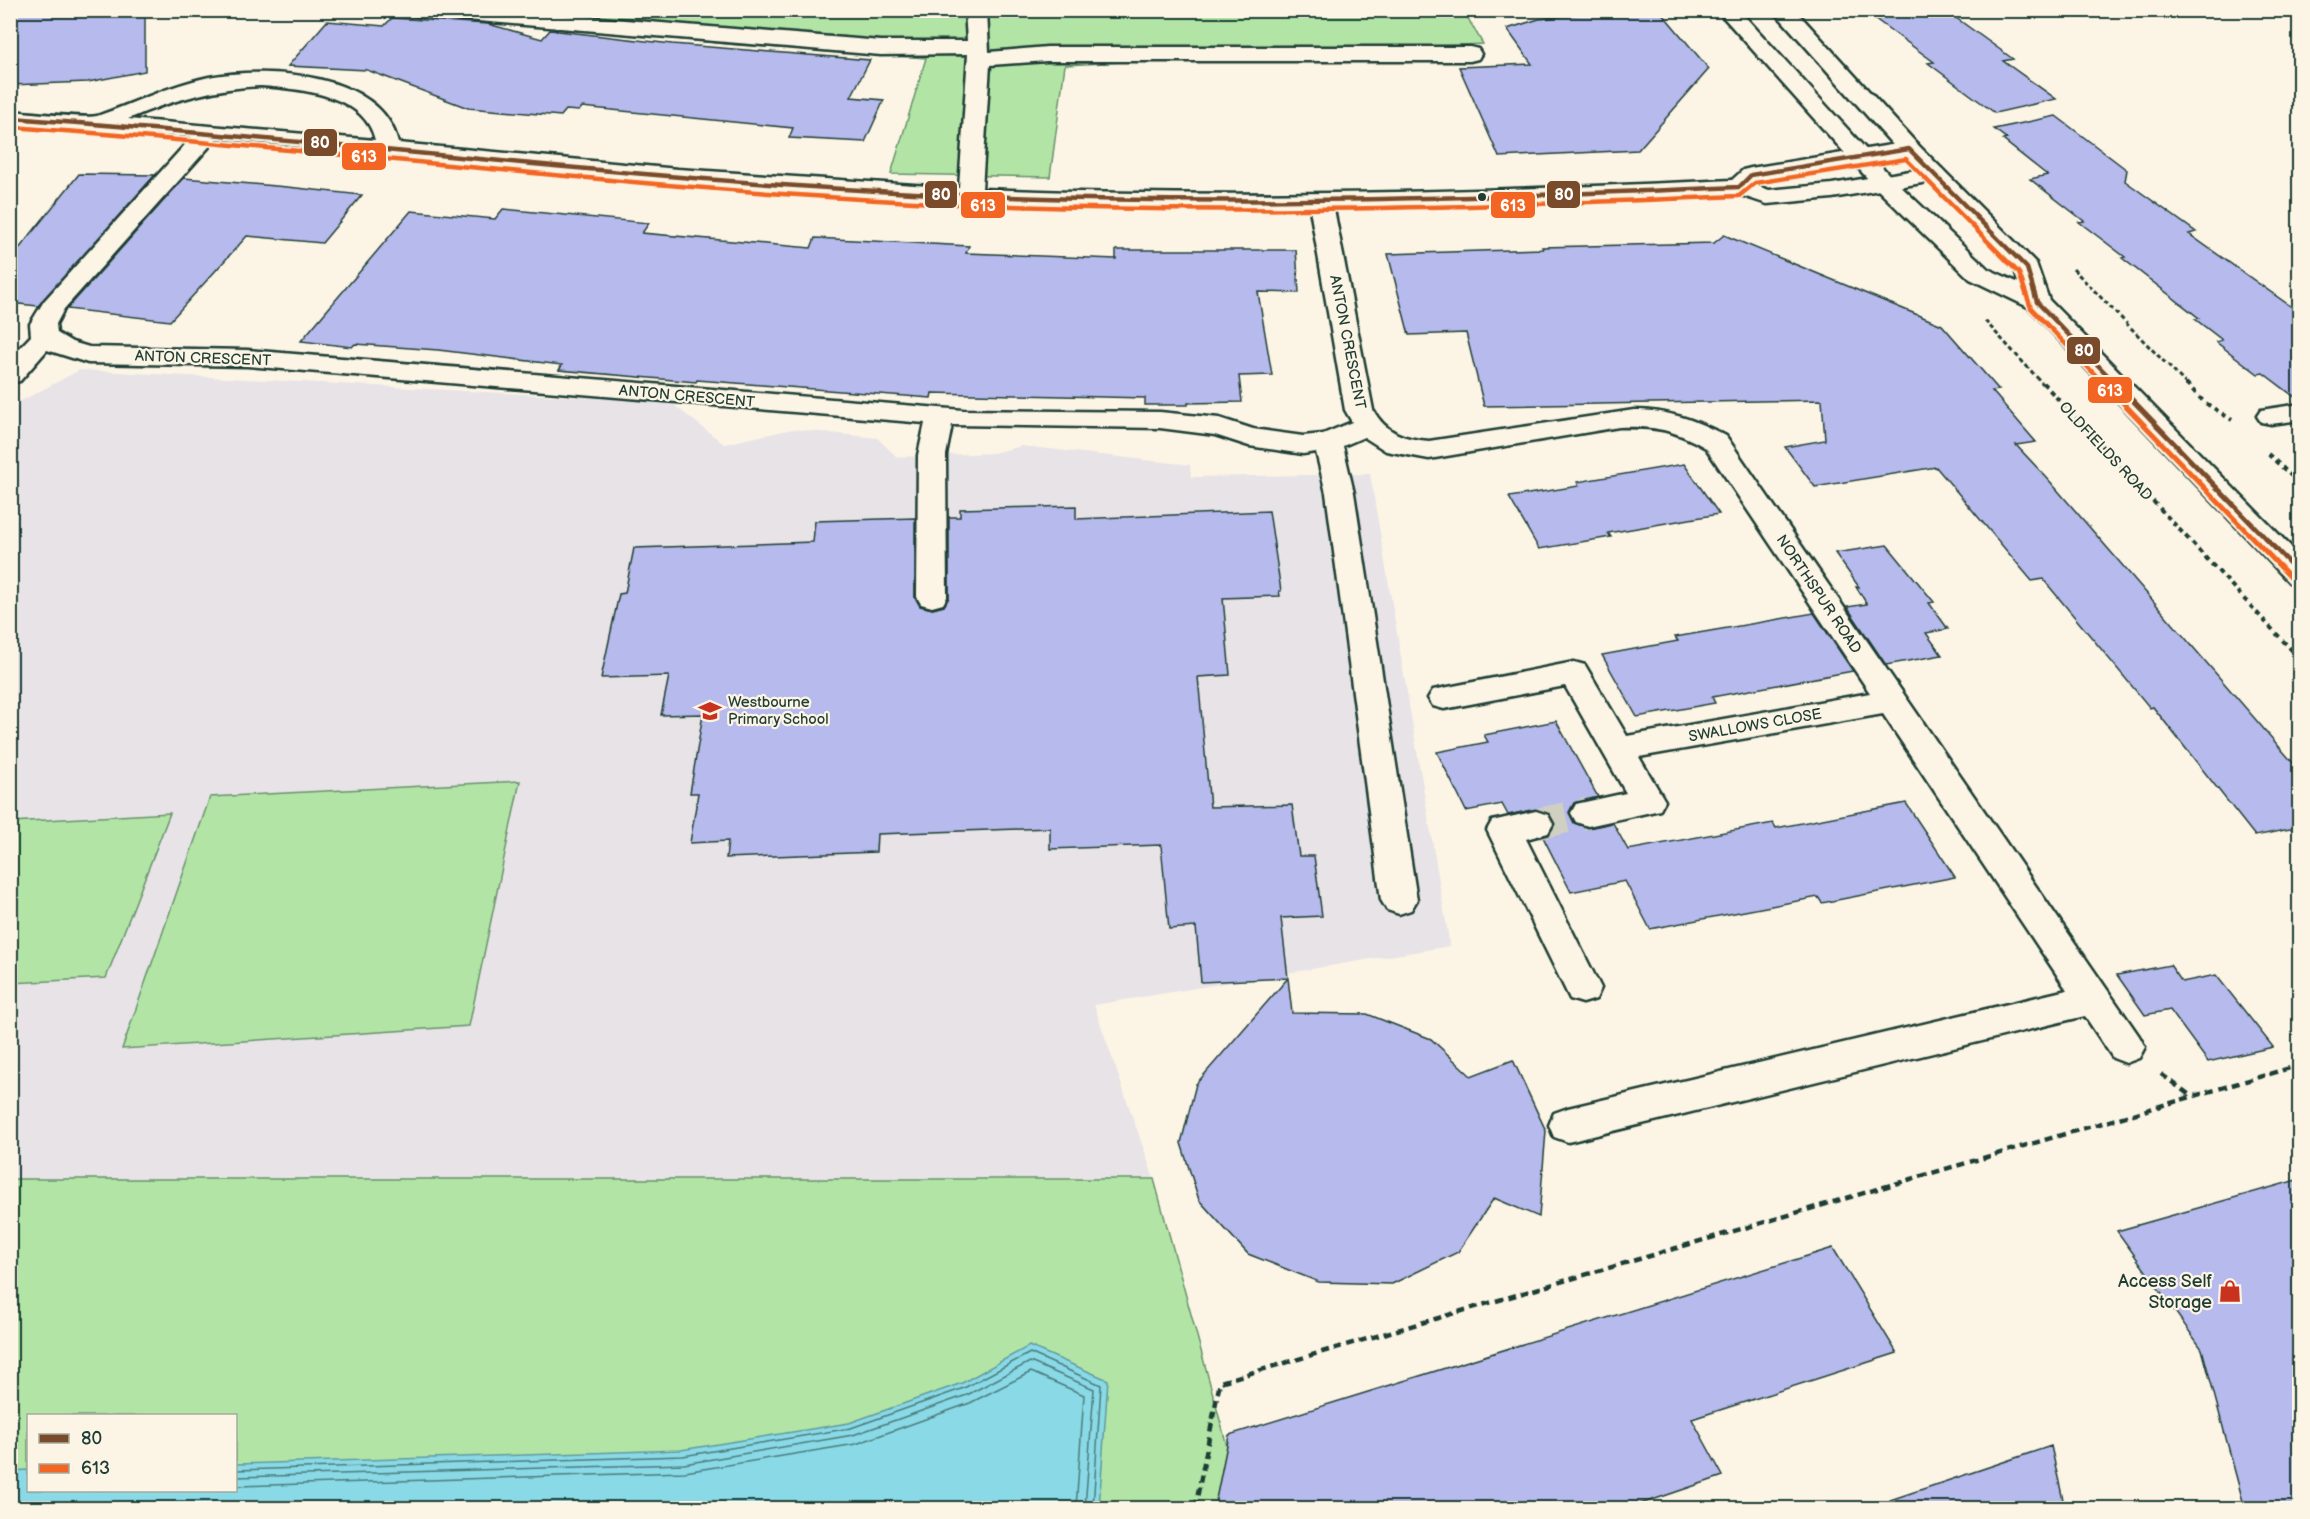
<svg xmlns="http://www.w3.org/2000/svg" width="2310" height="1519" viewBox="0 0 2310 1519" font-family="'Balsamiq Sans',sans-serif">
  <style>
    .built { fill: #e7e3e7 }
    .green { fill: #b2e5a5; stroke: #68916c; stroke-width: 1.5; fill-rule: evenodd }
    .water { fill: #8ad9e6; stroke: #5f9b9f; stroke-width: 1.5 }
    .lines { fill: none; stroke-linecap: round; stroke-linejoin: round }
    .shore { stroke: #4a7b7b; stroke-width: 1.5 }
    .building { fill: #b6baec; stroke: #1f3d34; stroke-width: 1.5 }
    .minor-tunnel { stroke: #d0d0c2; stroke-width: 31; stroke-dasharray: 31 15; stroke-linecap: butt }
    .minor-casing { stroke: #1f3d34; stroke-width: 5 }
    .highway-casing { stroke: #1f3d34; stroke-width: 5 }
    .path-far2 { stroke: #1f3d34; stroke-width: 3; stroke-dasharray: 4.5 3; stroke-linecap: butt }
    .path-far1 { stroke: #1f3d34; stroke-width: 4; stroke-dasharray: 5 4.5; stroke-linecap: butt }
    .path { stroke: #1f3d34; stroke-width: 4.5; stroke-dasharray: 8 5; stroke-linecap: butt }
    .minor { fill: #fcf5e5; fill-rule: evenodd }
    .highway { fill: #fcf5e5; fill-rule: evenodd }
    .bus-1-far1-casing { stroke: #fcf5e5; stroke-width: 8 }
    .bus-1-casing { stroke: #fcf5e5; stroke-width: 10 }
    .bus-2-far1-casing { stroke: #fcf5e5; stroke-width: 8 }
    .bus-2-casing { stroke: #fcf5e5; stroke-width: 10 }
    .bus-1-far1 { stroke: #7a4b2a; stroke-width: 4.5 }
    .bus-1 { stroke: #7a4b2a; stroke-width: 5 }
    .bus-2-far1 { stroke: #f26522; stroke-width: 4.5 }
    .bus-2 { stroke: #f26522; stroke-width: 5 }
    .bus-dot { fill: #1f3d34; stroke: #fcf5e5; stroke-width: 2 }
    .labels { text-anchor: middle; stroke-width: 4.5; stroke-linejoin: round; paint-order: stroke }
    .street-label { font-size: 15px; fill: #1f3d34; stroke: #fcf5e5 }
    .poi-label { font-size: 15px; fill: #1f3d34; stroke: #fcf5e5; text-anchor: start }
    .near-poi-label { font-size: 18px; fill: #1f3d34; stroke: #fcf5e5; text-anchor: end }
    .line-badge { stroke: #fcf5e5; stroke-width: 2 }
    .badge-label { font-size: 16px; text-anchor: middle; font-weight: bold; fill: #fff }
  </style>
  <rect width="100%" height="100%" fill="#fcf5e5"/>
  <filter id="ink" filterUnits="userSpaceOnUse"><feTurbulence type="fractalNoise" baseFrequency=".0167" numOctaves="2"/><feDisplacementMap in="SourceGraphic" scale="12" xChannelSelector="R" yChannelSelector="G"/><feConvolveMatrix kernelMatrix="1 2 1 2 8 2 1 2 1" color-interpolation-filters="sRGB"/></filter>
  <g filter="url(#ink)">
    <path class="built" d="M80 370 670 402 724 444 793 429 877 438 897 457 993 453 1022 446 1190 465 1191 477 1370 474 1450 946 1094 1005 1154 1179H11L10 415 19 402Z"/>
    <path class="green" d="M1463 10 1483 44 1065 65 1050 177 891 174 926 58 737 45 535 25 320 11Z
      M520 781 469 1026 122 1049 210 797Z
      M170 813 106 978 11 983V822Z
      M10 1179H1154L1244 1508H11ZM28 1416H236V1490H28Z"/>
    <path class="water" d="M1029 1346 1108 1380 1099 1508H11V1471L28 1470V1490H236V1464L681 1450 849 1423 962 1383Z"/>
    <g class="lines">
      <path class="shore" d="M236 1470 683 1456 851 1428 964 1388 1030 1353 1101 1385 1093 1508
        M236 1477 684 1464 853 1435 967 1395 1030 1362 1094 1389 1085 1508
        M236 1486 685 1472 856 1444 970 1403 1031 1372 1084 1395 1076 1508"/>
    </g>
    <path class="building" d="M10 10H145V71L88 82 10 85Z
      M1617 10 1661 12 1709 69 1638 150 1499 157 1459 67 1532 64 1507 29 1539 19Z
      M1863 10H1945L2013 59 2003 61 2056 99 1995 113 1928 63 1934 62Z
      M392 18 488 24 542 39 550 30 672 44 870 60 851 97 884 100 865 142 789 138 793 128 582 107 579 111 566 110 561 116 468 108 367 70 288 66 327 21 384 26Z
      M2056 116 2127 170 2125 181 2196 232 2189 234 2300 313V401L2263 373 2258 374 2216 342 2222 340 2195 319 2199 318 2122 258 2125 257 2079 222 2084 221 2030 179 2047 175 2003 140 2007 139 1994 129Z
      M79 174 155 175 38 306 10 303V260Z
      M184 178 287 187 362 195 322 243 247 236 170 321 67 309Z
      M503 209 649 223 642 233 811 248 815 238 969 246 966 253 1116 259V250H1296L1299 293 1258 292 1272 375 1239 376 1242 402 1188 403V405H1145V398L932 393 931 398 697 380 696 382 559 370 562 365 438 350 355 344 352 347 301 341 411 211 495 219Z
      M1724 235 1942 325 1999 390 1992 391 2036 442 2016 445 2047 478 2300 771V827L2255 836 2153 707 2150 708 2043 579 2032 581 1936 467 1815 487 1785 447 1825 440 1822 400 1484 406 1466 333 1409 335 1388 254 1543 249 1542 247 1714 243Z
      M1684 464 1719 514 1608 533 1611 537 1539 549 1509 497 1579 486 1577 482Z
      M1076 506V519L1269 511 1281 591H1279L1280 596 1223 598 1230 675 1198 677 1210 807 1292 805 1299 856H1314L1322 916 1281 918 1288 978 1201 982 1196 927 1169 929 1161 845 1050 849V828L877 834 876 852 726 858 728 841 690 843 698 793H690L703 714 661 715 669 676 601 678 619 594 625 593 634 548 813 542 815 521 915 518V597L920 606 933 609 944 606 949 597V517H960V509Z
      M1887 545 1934 602 1929 603 1948 629 1926 633 1942 655 1886 665 1847 607 1867 604 1856 587H1859L1835 553Z
      M1814 613 1853 671 1712 697 1715 703 1637 717 1602 655 1678 641 1675 637Z
      M1556 721 1598 797 1574 803 1569 812 1574 823 1588 828 1613 823 1628 850 1773 823 1776 828 1906 803 1955 877 1822 903 1818 897 1650 929 1625 881 1571 892 1543 837 1550 834 1555 825 1549 813 1536 809 1508 815 1502 804 1466 811 1437 752 1488 742 1484 735Z
      M2170 965 2182 982 2216 975 2273 1047 2208 1062 2170 1010 2145 1015 2117 975Z
      M1288 978 1292 1013 1367 1014 1431 1039 1471 1076 1513 1060 1546 1131 1539 1217 1494 1198 1458 1252 1392 1284 1319 1282 1248 1254 1199 1200 1181 1143 1196 1084Z
      M2300 1179V1509H2245L2202 1349 2117 1231Z
      M1833 1248 1897 1353 1692 1419 1723 1476 1626 1509H1214L1229 1435Z
      M2051 1446 2065 1509H1891L1890 1500Z"/>
    <g class="lines">
      <path class="minor-tunnel" d="M1536 824 1588 813"/>
      <g class="minor-casing">
        <path id="minor" d="M409 10H503L881 41H967L965 10H987L989 52 1047 47H1470L1478 49 1481 54 1478 59 1470 61H1047L990 65 982 189C1233 199 1482 192 1732 180L1743 170 1751 168 1909 142 1917 144 1921 149 1917 154 1759 181 1755 185 1769 190 1832 184 1934 167 1942 169 1946 174 1942 179 1934 181 1832 198 1767 204 1737 194 1511 205 1334 209 1373 410C1386 433 1404 439 1429 441L1634 410C1668 410 1696 420 1726 436L2139 1036 2145 1047 2139 1058 2126 1063 2113 1058 2085 1016 1568 1142 1554 1137 1549 1125 1554 1113 1568 1108 2067 990 1883 714 1639 757 1665 801 1660 810 1588 826 1576 822 1571 813 1576 804 1626 793 1565 686 1444 709 1433 706 1428 698 1433 690 1574 662 1585 665 1627 736 1870 693 1706 448C1675 430 1655 426 1619 427L1429 459 1386 451 1364 437 1343 446 1354 493 1417 900 1411 910 1399 914 1387 910 1381 900 1326 493 1316 452 1303 454 1249 446 1215 435 1160 428 952 425 946 455 947 597 943 604 932 607 921 604 917 597 918 455 925 423 247 366 88 363 47 350 20 381 10 383V358L31 336 30 324 44 301 192 137 10 125V111C27 112 85 119 97 116 135 103 168 86 209 77 266 66 383 72 398 143L678 169 959 188 968 54 881 55 419 16 412 14ZM261 86C300 89 365 94 375 140L128 119C172 100 214 88 261 86ZM216 139C370 153 523 170 677 184 887 202 1099 212 1310 209L1345 410 1352 422 1323 434 1303 436 1253 429 1219 418 1160 412 963 410 247 350 89 347 72 342 57 333 56 324 64 309Z
          M2300 404V420L2271 424 2261 422 2257 416 2261 410Z
          M1536 811 1548 815 1553 824 1548 833 1526 839 1601 988 1596 999 1583 1003 1570 999 1487 830 1492 821Z"/>
      </g>
      <g class="highway-casing">
        <path id="highway" d="M1717 10H1739L1893 179 1988 269 2019 283 2015 270 1901 154 1773 10H1795L1917 144 2036 263 2049 300 2300 556V585L2289 582 2028 307 1970 279 1877 189Z"/>
      </g>
      <path class="path-far2" d="M2073 269 2187 385
        M1985 321 2044 385"/>
      <path class="path-far1" d="M2043 383 2300 659
        M2186 383 2204 402 2232 420
        M2268 454 2300 484"/>
      <path class="path" d="M2161 1074 2191 1096
        M1195 1508 1220 1382 2300 1065"/>
      <use href="#minor" class="minor"/>
      <use href="#highway" class="highway"/>
      <g class="bus-1-far1-casing">
        <path id="bus-1-far1" d="M10 118C294 137 576 173 860 190 1153 208 1446 200 1739 187L1751 175 1909 149 2027 268 2037 302 2117 385"/>
      </g>
      <g class="bus-1-casing">
        <path id="bus-1" d="M2116 383 2300 574"/>
      </g>
      <g class="bus-2-far1-casing">
        <path id="bus-2-far1" d="M10 127C294 146 576 182 860 199 1153 217 1446 209 1739 196L1755 183 1906 159 2019 273 2031 308 2105 385"/>
      </g>
      <g class="bus-2-casing">
        <path id="bus-2" d="M2104 383 2294 581"/>
      </g>
      <use href="#bus-1-far1" class="bus-1-far1"/>
      <use href="#bus-1" class="bus-1"/>
      <use href="#bus-2-far1" class="bus-2-far1"/>
      <use href="#bus-2" class="bus-2"/>
    </g>
  </g>
  <defs>
    <g id="school-bare" transform="scale(1.8)"><path d="M0-5L7-2L0 1L-7-2ZM-4 1L0 2.5L4 1V4Q0 6-4 4Z" fill="#c8321e" stroke="#fcf5e5" stroke-width="2.5" paint-order="stroke"/></g>
    <g id="shop-bare" transform="scale(1.8)"><path d="M-5-2.5h2.3a2.7 3.5 0 0 1 5.4 0H5L5.5 6h-11ZM-1.5-2.5h3a1.5 2.3 0 0 0-3 0Z" fill="#c8321e" stroke="#fcf5e5" stroke-width="2.5" paint-order="stroke"/></g>
  </defs>
  <g fill-rule="evenodd">
    <use href="#school-bare" x="710" y="711"/>
    <use href="#shop-bare" x="2230" y="1291"/>
  </g>
  <circle class="bus-dot" cx="1482" cy="197" r="5"/>
  <g class="labels">
    <g class="street-label">
      <text transform="translate(1348 342) rotate(79)" y="5">ANTON CRESCENT</text>
      <text transform="translate(203 358) rotate(2)" y="5">ANTON CRESCENT</text>
      <text transform="translate(687 396) rotate(5)" y="5">ANTON CRESCENT</text>
      <text transform="translate(2106 451) rotate(47)" y="5">OLDFIELDS ROAD</text>
      <text transform="translate(1819 594) rotate(56)" y="5">NORTHSPUR ROAD</text>
      <text transform="translate(1755 725) rotate(-10)" y="5">SWALLOWS CLOSE</text>
    </g>
    <g class="poi-label">
      <text x="728" y="707">Westbourne<tspan x="728" dy="17">Primary School</tspan></text>
    </g>
    <g class="near-poi-label">
      <text x="2212" y="1287">Access Self<tspan x="2212" dy="21">Storage</tspan></text>
    </g>
  </g>
  <g class="line-badge">
    <rect x="303" y="128" width="35" height="29" rx="6" fill="#7a4b2a"/>
    <rect x="341" y="142" width="46" height="29" rx="6" fill="#f26522"/>
    <rect x="924" y="180" width="34" height="29" rx="6" fill="#7a4b2a"/>
    <rect x="1546" y="180" width="35" height="29" rx="6" fill="#7a4b2a"/>
    <rect x="960" y="191" width="46" height="28" rx="6" fill="#f26522"/>
    <rect x="1490" y="191" width="46" height="28" rx="6" fill="#f26522"/>
    <rect x="2066" y="336" width="35" height="29" rx="6" fill="#7a4b2a"/>
    <rect x="2087" y="376" width="46" height="28" rx="6" fill="#f26522"/>
  </g>
  <g class="badge-label">
    <text x="320" y="148">80</text>
    <text x="364" y="162">613</text>
    <text x="941" y="200">80</text>
    <text x="1564" y="200">80</text>
    <text x="983" y="211">613</text>
    <text x="1513" y="211">613</text>
    <text x="2084" y="356">80</text>
    <text x="2110" y="396">613</text>
  </g>
  <rect width="2310" height="1519" fill="none" stroke="#fcf5e5" stroke-width="36"/>
  <rect x="18" y="18" width="2274" height="1483" fill="none" stroke="#1f3d34" stroke-width="2" filter="url(#ink)"/>
  <rect x="27" y="1414" width="210" height="78" fill="#fcf5e5" stroke="#a4ab9e" stroke-width="1.5"/>
  <rect x="39" y="1434" width="30" height="9" fill="#7a4b2a" stroke="#a4ab9e" stroke-width="1.5"/>
  <text x="81" y="1444" font-size="18" fill="#1f3d34">80</text>
  <rect x="39" y="1464" width="30" height="9" fill="#f26522" stroke="#a4ab9e" stroke-width="1.5"/>
  <text x="81" y="1474" font-size="18" fill="#1f3d34">613</text>
</svg>
